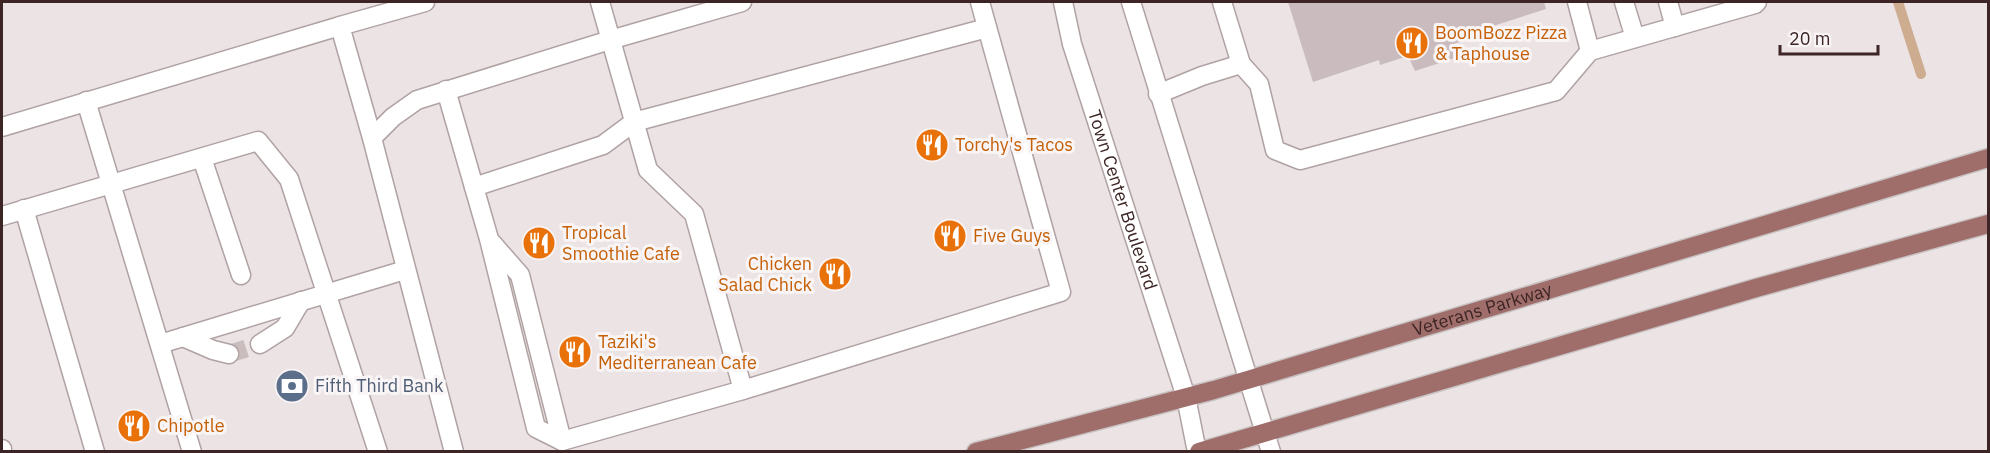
<svg xmlns="http://www.w3.org/2000/svg" width="1990" height="453" viewBox="0 0 1990 453" font-family="'IBM Plex Sans',sans-serif">
  <style>
    .lines { fill: none; stroke-linecap: round; stroke-linejoin: round }
    .stream { stroke: #cdac8f; stroke-width: 10 }
    .building { fill: #cabcbe }
    .minor-tunnel { stroke: #c9bdbe; stroke-width: 18; stroke-dasharray: 18 9; stroke-linecap: butt }
    .minor-casing { stroke: #b0a2a3; stroke-width: 21 }
    .major-casing { stroke: #c8c2c2; stroke-width: 21 }
    .minor { stroke: #fff; stroke-width: 18 }
    .major { stroke: #9f6e6b; stroke-width: 18 }
    .labels { text-anchor: middle; stroke-width: 6; stroke-linejoin: round; paint-order: stroke }
    .food-label { font-size: 18px; fill: #c56008; stroke: #f9f4f5; text-anchor: start }
    .street-label { font-size: 18px; fill: #3c2524; stroke: #f9f4f5 }
    .service-label { font-size: 18px; fill: #4e5e75; stroke: #f9f4f5; text-anchor: start }
  </style>
  <rect width="100%" height="100%" fill="#ece3e5"/>
  <g class="lines">
    <path class="stream" d="M1898 2 1921 74"/>
  </g>
  <path class="building" d="M1288 2H1544L1546 9 1474 32 1475 37 1450 45 1455 58 1415 71 1408 56 1380 65 1379 60 1313 82Z"/>
  <g class="lines">
    <path class="minor-tunnel" d="M229 354 260 344"/>
    <g class="minor-casing">
      <g id="minor">
        <path d="M425 2 340 26 372 138 454 452"/>
        <path d="M600 2 648 170 694 214 743 390 1061 292 980 2"/>
        <path id="s1" d="M1063 2 1072 44 1186 397 1197 452"/>
        <path d="M1131 2 1271 452"/>
        <path d="M1222 2 1241 64 1259 84 1275 150 1300 160 1556 91 1590 51 1755 4 1757 2"/>
        <path d="M1577 2 1590 51"/>
        <path d="M1624 2 1635 38"/>
        <path d="M1668 2 1675 27"/>
        <path d="M446 90 489 239 536 428 562 441 743 390"/>
        <path d="M1158 94 1202 76 1241 64"/>
        <path d="M86 101 192 452"/>
        <path d="M2 127 340 26"/>
        <path d="M372 138 393 117 417 100 610 40 742 2"/>
        <path d="M202 158 241 275"/>
        <path d="M474 187 603 145 634 122 987 28"/>
        <path d="M24 209 95 452"/>
        <path d="M2 216 258 141 289 179 378 452"/>
        <path d="M492 243 520 275 562 441"/>
        <path d="M183 337 213 350 229 354"/>
        <path d="M160 344 405 270"/>
        <path d="M260 344 285 328 301 301"/>
        <path d="M2 449V452"/>
      </g>
    </g>
    <g class="major-casing">
      <g id="major">
        <path id="s2" d="M976 452 1214 390 1988 158"/>
        <path d="M1199 452 1756 288 1988 224"/>
      </g>
    </g>
    <use href="#minor" class="minor"/>
    <use href="#major" class="major"/>
  </g>
  <defs>
    <g id="restaurant-disc" transform="scale(1.725)"><circle r="9.5" fill="#e8710a" stroke="#f9f4f5"/><path d="M-5-6h1v4h1v-4h1v4h1v-4h1v5L-1.5 .5V6h-2V.5L-5-1ZM5-6V6H3V1.5H1.5Q1.5-4 5-6Z" fill="#fff"/></g>
    <g id="bank-disc" transform="scale(1.725)"><circle r="9.5" fill="#5c6f8a" stroke="#f9f4f5"/><path d="M-6-4H6V4H-6ZM0-2.3a2.3 2.3 0 1 0 0 4.6a2.3 2.3 0 1 0 0-4.6Z" fill="#fff"/></g>
  </defs>
  <g fill-rule="evenodd">
    <use href="#restaurant-disc" x="1412" y="43"/>
    <use href="#restaurant-disc" x="932" y="145"/>
    <use href="#restaurant-disc" x="950" y="236"/>
    <use href="#restaurant-disc" x="539" y="243"/>
    <use href="#restaurant-disc" x="835" y="274"/>
    <use href="#restaurant-disc" x="575" y="352"/>
    <use href="#bank-disc" x="292" y="386"/>
    <use href="#restaurant-disc" x="134" y="426"/>
  </g>
  <g class="labels">
    <g class="food-label">
      <text x="1435" y="39">BoomBozz Pizza<tspan x="1435" dy="21">&amp; Taphouse</tspan></text>
      <text x="955" y="151">Torchy's Tacos</text>
      <text x="562" y="239">Tropical<tspan x="562" dy="21">Smoothie Cafe</tspan></text>
      <text x="973" y="242">Five Guys</text>
      <text x="812" y="270" text-anchor="end">Chicken<tspan x="812" dy="21">Salad Chick</tspan></text>
      <text x="598" y="348">Taziki's<tspan x="598" dy="21">Mediterranean Cafe</tspan></text>
      <text x="157" y="432">Chipotle</text>
    </g>
    <g class="street-label">
      <text dy="6" stroke="none"><textPath href="#s1" startOffset="207">Town Center Boulevard</textPath></text>
      <text dy="6" stroke="none"><textPath href="#s2" startOffset="526">Veterans Parkway</textPath></text>
    </g>
    <g class="service-label">
      <text x="315" y="392">Fifth Third Bank</text>
    </g>
  </g>
  <rect width="1990" height="453" fill="none" stroke="#3c2524" stroke-width="6"/>
  <path d="M1780 45v9h98v-9" fill="none" stroke="#3c2524" stroke-width="3"/>
  <text x="1789" y="45" font-size="18" fill="#3c2524" stroke="#f9f4f5" stroke-width="4.5" paint-order="stroke">20 m</text>
</svg>
